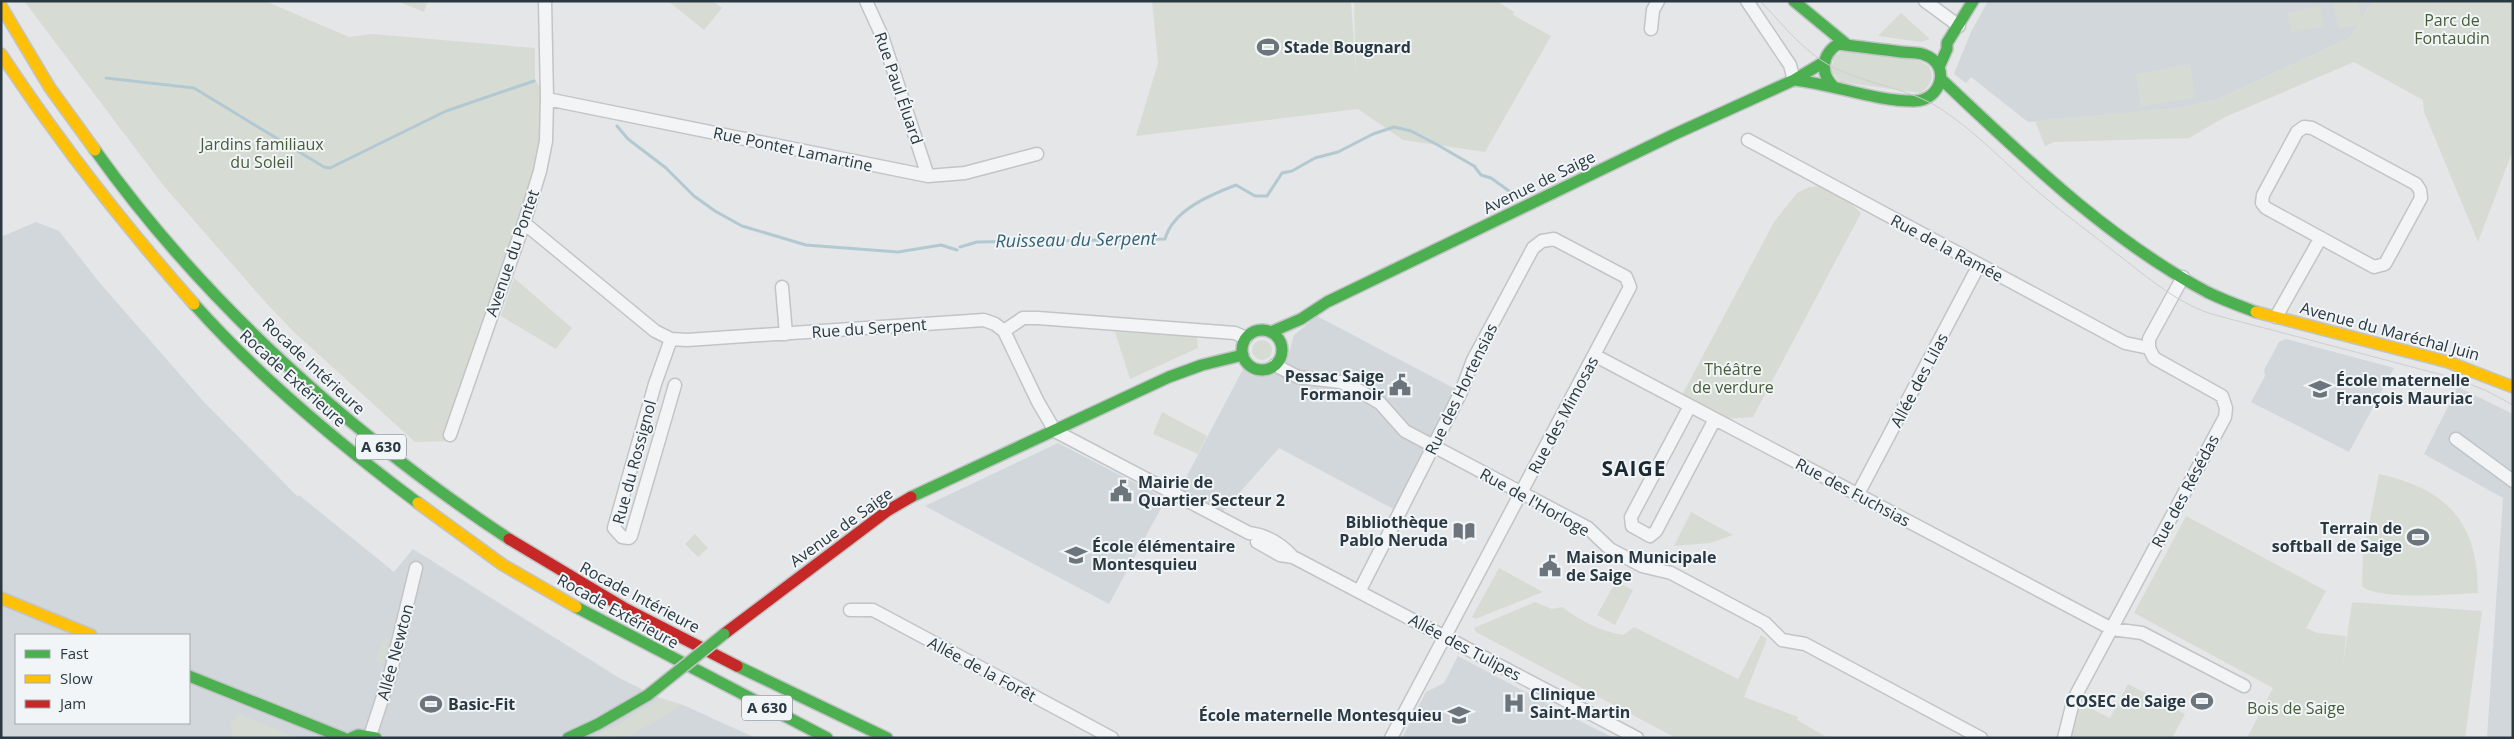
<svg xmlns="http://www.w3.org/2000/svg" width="2514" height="739" viewBox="0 0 2514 739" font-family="'Open Sans',sans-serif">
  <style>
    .built { fill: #d2d7db; fill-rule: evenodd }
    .green { fill: #d6dcd4 }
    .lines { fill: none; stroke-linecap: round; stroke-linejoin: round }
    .stream { stroke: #b3c9d2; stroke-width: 3 }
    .street-casing { stroke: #c2c4c6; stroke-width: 15 }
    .fast-casing { stroke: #c2c4c6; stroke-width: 14 }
    .slow-casing { stroke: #c2c4c6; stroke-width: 14 }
    .jam-casing { stroke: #c2c4c6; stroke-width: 14 }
    .street { stroke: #f2f4f5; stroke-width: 12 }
    .fast { stroke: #4caf50; stroke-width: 11 }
    .slow { stroke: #ffc107; stroke-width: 11 }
    .jam { stroke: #c62828; stroke-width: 11 }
    .tram { stroke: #ccced0; stroke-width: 1 }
    .fast-bridge-casing { stroke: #c2c4c6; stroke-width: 14; stroke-linecap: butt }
    .fast-bridge { stroke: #4caf50; stroke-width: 11 }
    .labels { text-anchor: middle; stroke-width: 4; stroke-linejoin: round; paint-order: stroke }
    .shield { fill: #f1f5f7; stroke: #667178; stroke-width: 1 }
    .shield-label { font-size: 15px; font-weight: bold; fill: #2a3841 }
    .park-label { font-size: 16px; fill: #485c38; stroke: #f1f5f7 }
    .poi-label { font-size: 16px; font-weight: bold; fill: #2a3841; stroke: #f1f5f7; text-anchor: start }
    .street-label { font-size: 16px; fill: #2a3841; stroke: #f1f5f7 }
    .water-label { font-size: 18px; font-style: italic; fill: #366173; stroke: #f1f5f7 }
    .district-label { font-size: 21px; font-weight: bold; letter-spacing: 1px; fill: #1c2932; stroke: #f1f5f7 }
  </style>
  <rect width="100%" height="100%" fill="#e4e6e8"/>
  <path class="built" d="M1988 1H2372L2350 38 2216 100 2179 108 2028 122 1971 77 1966 83 1954 74 1971 32Z
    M36 222 59 231 99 282 203 401 298 497 299 495 394 572 413 549 621 679 660 698 683 705 756 738H1V237ZM16 635H189V723H16Z
    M1317 316 1461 392 1399 512 1279 448 1218 517 1177 495 1243 369 1252 376 1266 377 1278 373 1286 364 1294 335Z
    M2286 339 2394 368 2349 452 2251 402 2265 376 2264 370 2279 342Z
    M2458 387 2513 414V738H2487L2503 498 2424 454Z
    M1058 443 1166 499 1109 604 925 506Z
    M1458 656 1584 723 1614 738H1402L1426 692 1444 683Z"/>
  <path class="green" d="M24 1H265L349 37 372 34 535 48V79L547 99 546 141 447 441 415 442 295 333 267 304 163 185Z
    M397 1H428L424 12Z
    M668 1H713L722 8 704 30Z
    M1152 1H1351L1356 72 1354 1H1497L1514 12 1513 15 1551 36 1485 152 1403 140 1358 109 1136 136 1158 63Z
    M2333 1H2358L2362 18 2372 1H2513V150L2478 242 2424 112 2423 100 2354 62 2225 117 2189 138 2054 142 2045 146 2035 121 2179 108 2216 100 2350 38 2357 25 2339 29Z
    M2319 6 2324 26 2292 33 2287 13Z
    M1901 13 1930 39 1921 42 1878 36Z
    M1842 51 1916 59 1929 66C1934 79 1931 84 1921 93L1840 82 1831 71 1834 57Z
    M2190 64 2195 97 2141 107 2136 74Z
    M1819 186 1849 202 1861 213 1753 417 1724 419 1682 395 1774 222 1797 193 1809 187Z
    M514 278 572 328 556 349 501 316Z
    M1115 332 1197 336 1198 348 1130 379Z
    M1252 350a10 10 0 1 1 20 0a10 10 0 1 1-20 0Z
    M1162 412 1207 436 1198 454 1153 434Z
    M2379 474C2448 489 2478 523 2478 593 2453 594 2378 601 2362 586L2363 554Z
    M1691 512 1733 535 1710 543 1674 546Z
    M2186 516 2326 591 2306 628 2318 633 2346 636 2343 666 2352 602 2482 611 2465 738H2247L2273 688 2134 613Z
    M695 534 708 548 698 557 685 544Z
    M1499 568 1543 592 1475 619 1472 617Z
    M1616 581 1633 590 1615 625 1597 615Z
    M1535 602 1552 609 1562 607C1582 622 1599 630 1623 635L1634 627 1738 679 1761 635 1767 639 1744 697 1798 717 1797 720 1828 738H1676L1476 632 1474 628Z
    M384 639H389L382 664 376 660Z
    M2128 684 2185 714 2172 738H2064L2082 704 2110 718Z
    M660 698 683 705 630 736 591 738 621 723Z
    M239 714 296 738H232L231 724Z"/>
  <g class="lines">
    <path class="stream" d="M106 78 194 88 324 167 330 168 446 111 534 81
      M617 126 628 139 666 168 694 196 715 211 742 226 806 245 898 252 941 245 957 250
      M960 247 977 242 1165 239C1173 210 1210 195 1236 185L1255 196H1267L1282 173 1292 171 1315 158 1338 152 1373 134 1394 127 1411 131 1436 144 1474 166 1481 175 1491 178 1516 196"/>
    <g class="street-casing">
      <path id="street" d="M866 1 882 36 928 176
        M1747 1 1790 65 1794 80
        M1925 1 1959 26
        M1651 29 1653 10 1658 1
        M547 99 928 176 965 173 1037 154
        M2304 127 2312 128 2416 184 2420 190 2421 198 2385 264 2374 267 2266 208 2262 203 2263 195 2297 132Z
        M1748 140 2125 343 2149 348
        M524 223 655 331 671 339 687 340 984 320 995 324 1004 331 1038 402 1055 431 1249 533C1266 535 1281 544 1293 557
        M782 287 786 334
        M2276 317 2320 239
        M1004 331 1023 318H1038L1235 333 1246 338
        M671 339 655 384 614 528 622 537 629 538 631 536 675 385
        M1594 355 2112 629 2142 633 2244 686
        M1275 365 1298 377 1341 382 1358 390 1380 403 1405 431 1588 528 1610 549 1642 566 1671 573 1765 623 1782 640 1805 644 1981 738
        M1690 406 1631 517 1632 526 1650 536 1656 531 1715 419
        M450 435 524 223 540 171 546 141 547 99 545 1
        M2456 439 2513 481
        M1858 494 1979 265
        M1257 542 1280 555 1293 557 1637 738
        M1359 592 1461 392 1473 360 1533 248 1542 241 1554 239 1626 277 1630 287 1391 738
        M850 610H873L1112 738
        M370 736 390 675 416 568
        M2064 738 2072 706 2077 693 2225 417 2226 408 2222 396 2154 358 2149 348V339L2183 277"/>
    </g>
    <g class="fast-casing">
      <path id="fast" d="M1794 1 1846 44
        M1939 67 1947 49V43L1973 1
        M1941 79C2024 157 2106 238 2207 292 2223 300 2240 306 2256 312
        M1794 80C1834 84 1873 101 1914 101 1941 101 1952 65 1925 55 1919 52 1909 53 1902 52 1881 49 1859 47 1838 44 1821 55 1820 74 1834 87
        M95 150C204 303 353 436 509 539
        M194 304C260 378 338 443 418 503
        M1242 350a20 20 0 1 1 40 0a20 20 0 1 1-40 0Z
        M1271 332 1301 319 1327 302 1675 134 1794 80 1824 62
        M911 497 1169 377 1202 365 1243 355
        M576 607 827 738
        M737 666 887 738
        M189 676 344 738
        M351 738 358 735 376 738
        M568 738 598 724 648 695"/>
    </g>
    <g class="slow-casing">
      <path id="slow" d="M1 6 50 88 95 150
        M1 54C60 143 123 224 194 304
        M2256 312 2448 362 2513 387
        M418 503 503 565 576 607
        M1 598 91 635"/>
    </g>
    <g class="jam-casing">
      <path id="jam" d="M509 539 626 609 737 666
        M724 634 887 511 911 497"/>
    </g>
    <use href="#street" class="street"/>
    <use href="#fast" class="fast"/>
    <use href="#slow" class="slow"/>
    <use href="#jam" class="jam"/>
    <path class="tram" d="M1760 1C1785 26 1805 55 1839 70 1872 85 1911 89 1941 109 1976 132 2005 163 2036 190 2065 215 2096 237 2125 260 2153 282 2181 305 2215 315L2454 378 2487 391 2513 405"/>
    <g class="fast-bridge-casing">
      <path id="fast-bridge" d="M648 695 724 634"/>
    </g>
    <use href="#fast-bridge" class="fast-bridge"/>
  </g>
  <defs>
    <g id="stadium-bare" transform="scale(1.725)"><path d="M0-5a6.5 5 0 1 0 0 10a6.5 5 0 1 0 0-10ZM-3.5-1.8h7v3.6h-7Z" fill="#6b757b" stroke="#f1f5f7" stroke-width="2.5" paint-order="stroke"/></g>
    <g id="civic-bare" transform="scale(1.725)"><path d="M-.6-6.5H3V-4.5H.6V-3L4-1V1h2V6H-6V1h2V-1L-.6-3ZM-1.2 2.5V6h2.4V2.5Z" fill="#6b757b" stroke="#f1f5f7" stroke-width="2.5" paint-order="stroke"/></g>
    <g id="school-bare" transform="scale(1.725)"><path d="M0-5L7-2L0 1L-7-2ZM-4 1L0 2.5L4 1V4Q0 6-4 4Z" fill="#6b757b" stroke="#f1f5f7" stroke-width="2.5" paint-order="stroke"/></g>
    <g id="library-bare" transform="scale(1.725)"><path d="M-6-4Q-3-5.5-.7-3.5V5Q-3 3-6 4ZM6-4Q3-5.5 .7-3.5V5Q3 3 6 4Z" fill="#6b757b" stroke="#f1f5f7" stroke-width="2.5" paint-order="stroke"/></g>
    <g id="hospital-bare" transform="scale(1.725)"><path d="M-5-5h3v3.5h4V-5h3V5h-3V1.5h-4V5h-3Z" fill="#6b757b" stroke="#f1f5f7" stroke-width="2.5" paint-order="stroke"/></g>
  </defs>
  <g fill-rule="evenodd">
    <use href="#stadium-bare" x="1268" y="47"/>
    <use href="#civic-bare" x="1400" y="385"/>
    <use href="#school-bare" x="2320" y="389"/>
    <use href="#civic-bare" x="1121" y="491"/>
    <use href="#library-bare" x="1464" y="531"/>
    <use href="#stadium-bare" x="2418" y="537"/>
    <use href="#school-bare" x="1076" y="555"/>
    <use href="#civic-bare" x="1550" y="566"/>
    <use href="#stadium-bare" x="2202" y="701"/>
    <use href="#hospital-bare" x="1514" y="703"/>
    <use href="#stadium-bare" x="431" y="704"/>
    <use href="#school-bare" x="1459" y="715"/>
  </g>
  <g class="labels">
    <g class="shield">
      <rect x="356" y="434.5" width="50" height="25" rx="4"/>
      <rect x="742" y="695.5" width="50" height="25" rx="4"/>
    </g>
    <g class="shield-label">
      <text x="381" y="452">A 630</text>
      <text x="767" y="713">A 630</text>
    </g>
    <g class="park-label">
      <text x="2452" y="26">Parc de<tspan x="2452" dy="18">Fontaudin</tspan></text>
      <text x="262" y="150">Jardins familiaux<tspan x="262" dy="18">du Soleil</tspan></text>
      <text x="1733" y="375">Théâtre<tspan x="1733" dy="18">de verdure</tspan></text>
      <text x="2296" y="714">Bois de Saige</text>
    </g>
    <g class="poi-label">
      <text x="1284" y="53">Stade Bougnard</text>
      <text x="1384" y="382" text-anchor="end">Pessac Saige<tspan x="1384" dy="18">Formanoir</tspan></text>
      <text x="2336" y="386">École maternelle<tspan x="2336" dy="18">François Mauriac</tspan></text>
      <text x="1138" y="488">Mairie de<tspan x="1138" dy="18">Quartier Secteur 2</tspan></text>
      <text x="1448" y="528" text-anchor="end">Bibliothèque<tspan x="1448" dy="18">Pablo Neruda</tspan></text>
      <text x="2402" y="534" text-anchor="end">Terrain de<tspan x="2402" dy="18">softball de Saige</tspan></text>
      <text x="1092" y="552">École élémentaire<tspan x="1092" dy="18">Montesquieu</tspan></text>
      <text x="1566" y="563">Maison Municipale<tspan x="1566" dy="18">de Saige</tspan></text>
      <text x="1530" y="700">Clinique<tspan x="1530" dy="18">Saint-Martin</tspan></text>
      <text x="2186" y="707" text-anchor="end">COSEC de Saige</text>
      <text x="448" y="710">Basic-Fit</text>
      <text x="1442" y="721" text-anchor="end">École maternelle Montesquieu</text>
    </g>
    <g class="street-label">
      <text transform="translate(899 88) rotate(71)" y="6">Rue Paul Éluard</text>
      <text transform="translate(793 149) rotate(12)" y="6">Rue Pontet Lamartine</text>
      <text transform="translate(1539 182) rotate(-26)" y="6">Avenue de Saige</text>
      <text transform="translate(1947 248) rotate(28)" y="6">Rue de la Ramée</text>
      <text transform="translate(512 253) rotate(-71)" y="6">Avenue du Pontet</text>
      <text transform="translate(869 328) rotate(-4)" y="6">Rue du Serpent</text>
      <text transform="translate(2390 331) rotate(15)" y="6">Avenue du Maréchal Juin</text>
      <text transform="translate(314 366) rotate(43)" y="6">Rocade Intérieure</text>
      <text transform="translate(293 378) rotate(42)" y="6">Rocade Extérieure</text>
      <text transform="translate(1919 380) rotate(-62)" y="6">Allée des Lilas</text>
      <text transform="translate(1461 389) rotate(-64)" y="6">Rue des Hortensias</text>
      <text transform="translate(1563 415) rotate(-62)" y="6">Rue des Mimosas</text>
      <text transform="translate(634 462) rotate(-75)" y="6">Rue du Rossignol</text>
      <text transform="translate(2185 491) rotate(-62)" y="6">Rue des Résédas</text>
      <text transform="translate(1853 492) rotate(28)" y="6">Rue des Fuchsias</text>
      <text transform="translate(1535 502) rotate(29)" y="6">Rue de l'Horloge</text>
      <text transform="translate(841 527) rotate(-36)" y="6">Avenue de Saige</text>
      <text transform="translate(640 597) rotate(28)" y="6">Rocade Intérieure</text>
      <text transform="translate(618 611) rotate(29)" y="6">Rocade Extérieure</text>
      <text transform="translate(1465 647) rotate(28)" y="6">Allée des Tulipes</text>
      <text transform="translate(395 652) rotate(-75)" y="6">Allée Newton</text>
      <text transform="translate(982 669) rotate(28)" y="6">Allée de la Forêt</text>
    </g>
    <g class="water-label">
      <text transform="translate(1076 240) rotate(-1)" y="6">Ruisseau du Serpent</text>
    </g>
    <g class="district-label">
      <text x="1634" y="476">SAIGE</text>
    </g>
  </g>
  <rect width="2514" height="739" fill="none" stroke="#2a3841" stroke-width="5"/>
  <rect x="15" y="634" width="175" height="90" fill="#f1f5f7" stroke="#a1a9ae"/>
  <rect x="25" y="650" width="25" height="8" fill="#4caf50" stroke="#a1a9ae"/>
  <text x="60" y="659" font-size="15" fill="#2a3841">Fast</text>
  <rect x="25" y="675" width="25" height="8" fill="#ffc107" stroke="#a1a9ae"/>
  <text x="60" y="684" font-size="15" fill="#2a3841">Slow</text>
  <rect x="25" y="700" width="25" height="8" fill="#c62828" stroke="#a1a9ae"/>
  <text x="60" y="709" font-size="15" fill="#2a3841">Jam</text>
</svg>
